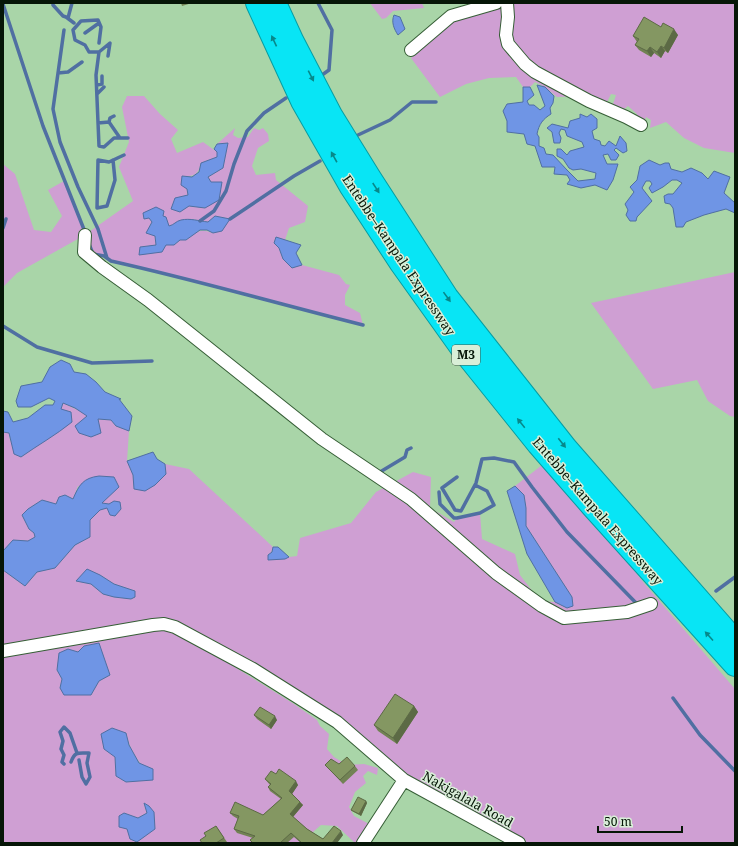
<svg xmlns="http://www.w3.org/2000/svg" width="738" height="846" viewBox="0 0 738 846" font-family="'Noto Serif',serif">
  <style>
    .green { fill: #cf9fd3; fill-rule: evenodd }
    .water { fill: #6f95e5; stroke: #506fa2 }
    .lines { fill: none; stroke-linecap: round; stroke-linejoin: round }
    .stream { stroke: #506fa2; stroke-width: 3.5 }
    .street-casing { stroke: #365e36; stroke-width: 14 }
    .highway-casing { stroke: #079da2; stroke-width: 24 }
    .street { stroke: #fff; stroke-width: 12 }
    .highway { stroke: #08e5f5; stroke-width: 22 }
    .wall { fill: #728254 }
    .shaded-wall { fill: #5c6a45 }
    .building { fill: #849762; stroke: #5c6a45 }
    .oneway { fill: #07888a }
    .labels { text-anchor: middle; stroke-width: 3; stroke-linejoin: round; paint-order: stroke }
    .shield { fill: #d9efd8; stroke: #455746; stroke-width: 1 }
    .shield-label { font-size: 12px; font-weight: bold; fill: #061607 }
    .street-label { font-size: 13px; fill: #061607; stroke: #d9efd8 }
  </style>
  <rect width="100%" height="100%" fill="#a9d5a8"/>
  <path class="green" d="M370 3H422L424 8 393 11 386 18 382 19Z
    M507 3H735V153L704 148 684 138 666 122 650 128 651 120 646 117 643 126 636 119 637 114 628 106 618 114 612 107 616 95 611 94 605 106 589 108 583 96 557 97 545 87 535 82 530 87H523L516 77 489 78 466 84 440 97 411 58 454 18Z
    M127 96H144L160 114 178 130 171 139 177 153 203 142 217 152V157L201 163C198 175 194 177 182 176L187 189 189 206 205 208 211 182 208 177 223 168 227 143 217 144 235 128 233 135 238 138 248 137 254 128 259 130 263 128 268 134 269 141 258 148 252 166 256 175 275 173 276 180 308 206 305 222 289 228 285 240 276 237 274 243 279 248 283 259 292 268 302 265 339 275 346 284 350 285 345 295V305L360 313 363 325 274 303 192 279 111 261 104 256 93 254 85 235 17 273 3 287V164L15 174 34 230 51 232 62 216 48 190 64 181 86 234 133 201 119 167 129 142 122 107ZM215 216 229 219 213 233C199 228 197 232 186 240H180L174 245H166L139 255 141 247 156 245 155 236 149 227 152 222 149 218 169 226 191 219 208 222Z
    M735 272V417L730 416 708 401 697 380 653 389 591 303Z
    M63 403 97 419 111 420 116 426 129 431 127 461 133 475 134 489 166 474 165 464 189 469 273 547 271 553 268 555 285 559 289 557 297 556 300 538 351 523 376 492 413 472 431 477 430 508 454 522 457 518 480 513 482 539 515 554 520 575 540 601 555 602 567 608 572 597 526 526V508L524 495 515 486 546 462 603 529 644 583 735 689V843H527L404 779 258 671 173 619H156L3 648V570L25 586 37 572 55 568 75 545 90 537V520L100 510 107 508 109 504 102 503 78 486 73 499 65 495 59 497 56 504 42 500 28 509 22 515 29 529 34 533 35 537 28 541 13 540 3 551V432L9 433 10 440 21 457 38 444 61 409ZM100 575 114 584 135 591V597L131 599 114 597 103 594 91 584 76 581Z
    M148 629 174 632 201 646 294 704 317 720 320 726 329 734 327 749 334 757 347 765 364 764 378 768 377 775 368 771 363 776 366 783 355 792 349 807 354 816 371 825 361 843H355L337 826 321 825 313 832V843H3V656ZM68 649 104 661 110 675 99 681 91 695 60 688 62 679 57 670 58 663ZM126 733C130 752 141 765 153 779L126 782 116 776 115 757ZM144 804 155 829 130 838 124 813 138 818 147 813Z"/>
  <path class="water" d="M394 15 400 17 405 29 398 35C394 29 391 22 394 15Z
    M537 85 545 87 554 96 553 103 550 108 551 114C543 119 539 124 537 134L539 137V146L544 148 546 154 553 155 567 170 578 181 595 179 596 173 581 169 573 170 569 168 563 159 557 156V149H561L567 155 570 151 584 147 582 142 567 136 565 130 561 129 559 133 561 138 560 143H554L552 132 547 128 552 124 568 128 570 121 580 118V114L587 117 591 114 597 119V128L592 131 594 139 600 141 601 145 605 146 609 141 616 146 620 136 626 143 627 151 623 153 616 148 614 150 619 155 616 160H611L608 154 603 155 607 164H618L613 180 607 190 595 185 581 188 567 184 570 180 567 175 554 174 555 167H542L535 146 527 144 524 134 507 132V121L503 111 507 104 523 102V87H530L534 95 527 101 529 105H534L540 110 545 106Z
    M228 143 223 168 208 177 211 182H222L219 200 205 208 189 206 180 212 171 209 175 198 188 195 187 189 181 185 182 176 192 177 199 172 201 163 217 157V152L214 149 217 144Z
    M649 160 660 165 665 163H669L671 169 682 172 691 168 702 173 708 179 714 171 730 177 724 193 735 203V213L726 209 704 215 686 222 683 227H676L673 208 670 204 665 203 664 196 668 194H673L682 183 677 180H672L663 187 652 193 649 188 652 184 650 181H646L642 188 652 201 637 217 636 221H630L626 215 628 210 625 204 634 192 630 187 637 180 640 166Z
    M156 207 164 211 163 216 166 217 169 226C174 225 176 221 181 220 190 218 199 221 208 222L215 216 230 219 222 231 213 233 207 230H200L186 240H180L174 245H166L162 252 139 255 140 247 156 245 155 236 146 233 152 222 149 218 144 219 143 213Z
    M276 237 301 245 296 253 302 265 292 268 283 259 279 248 274 243Z
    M61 360 70 364 74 372 86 374 96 382 105 392 121 399H119L132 416 129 431 116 426 111 420 98 419 101 433 91 437 79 433 75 426 87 416 75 408 63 403 61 409 71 412 72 422C56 435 38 445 21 457L14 454 9 433 3 432V411L8 412 13 422 28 418 45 405H53L55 401 49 398 31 407H18L16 401 21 386 42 382 50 367Z
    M153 452 157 459 165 464 166 474 155 485 145 491 134 489 133 475 127 461Z
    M99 476 114 477 119 487 102 503 109 504 114 501 120 502 121 509 115 516 110 515 107 508 100 510 90 520V537L75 545 55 568 37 572 25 586 3 570V551L13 540 28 541 35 537 34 533 29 529 22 515 28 509 42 500 56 504 59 497 65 495 73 499C79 485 83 478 99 476Z
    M515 486 524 495 526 508V526L572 597 573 606 567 608 555 602 527 554 507 491Z
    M273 547H278L289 557 285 559 268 560V555L272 552Z
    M87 569 100 575 114 584 135 591V597L131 599 114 597 103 594 91 584 76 581Z
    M99 643 110 675 99 681 91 695H64L60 688 62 679 57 670 59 653 68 649 78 652 84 646Z
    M112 728 126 733 129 745 139 763 153 769V780L126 782 116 776 115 757 104 749 101 734Z
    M144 803 149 806 154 812 155 829 137 842 130 839 127 829 119 827V816L124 813 138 818 147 813Z"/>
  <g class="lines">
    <path class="stream" d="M53 3V5L63 16 66 17 74 23
      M318 3 332 30 329 70 322 75
      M3 4 43 126 85 232
      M68 18 72 3
      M64 30 53 109 60 142 78 187 98 229 107 258
      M85 33 99 23
      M99 43 101 27 98 20 81 21 73 30 75 40 85 45 89 52H99L96 75 99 146 104 147 114 138H128
      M99 52 110 43 108 56
      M58 73 68 72 82 62
      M97 85 102 84V76
      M97 94 104 87
      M109 122 120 138
      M98 123 109 122 110 118 114 116
      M358 135 390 120 412 102H436
      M113 160 115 180 107 206 97 208 98 160 109 162 124 155
      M230 219 294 176 320 161
      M200 221 214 211 226 191 234 164 247 131 264 113 286 98
      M3 228 6 219
      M89 244 93 254 104 256 111 261C196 280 279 304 363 325
      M3 326 37 347 92 363 152 361
      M376 473 380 472 405 457 407 450 411 448
      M457 477 442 488 455 510 461 511 476 483 482 459 494 458 514 462 532 487 567 532 639 606
      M439 492 440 504 454 518H457L480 513 494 505 487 491 475 485
      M716 591 735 577
      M673 698 700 735 735 771
      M71 762C75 751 78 753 89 753L87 763 90 777 86 784 82 777 79 760
      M64 764 62 762 64 755 61 749 63 741 60 732 64 727 70 733 77 753"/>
    <g class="street-casing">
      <path id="street" d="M507 3 508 17 506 35 508 44 525 64 535 72 589 101 626 117 641 125
        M411 50 451 16 496 3
        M85 235 84 252 102 267 148 300 322 439 411 499 496 573 542 606 564 618 627 612 651 604
        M3 651 153 625 164 624 175 627 253 669 337 722 404 780 519 843
        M363 843 404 780"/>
    </g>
    <g class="highway-casing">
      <path id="highway" d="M257 3 302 101 351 187 400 262 465 353 538 444 592 506 735 665
        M275 3 292 40 331 115 370 178 447 297 566 448 735 641"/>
    </g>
    <use href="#street" class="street"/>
    <use href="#highway" class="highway"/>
  </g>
  <path class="wall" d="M181 3H192L182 6Z
    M661 27 678 35 668 53 665 51 661 58 654 53 651 57 639 50 635 45 637 42 633 36Z
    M414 706 418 712 397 744 378 731 374 725Z
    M254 715 277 720 271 729 257 719Z
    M339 764 355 766 358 770 343 784 328 768 325 765Z
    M276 774 298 785 292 794 303 805 293 817 307 829 323 839 343 835 337 843H301L294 837 287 843H252L250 840 253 838 237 833 234 829 238 819 233 816 230 813 263 815 281 799 270 791 268 787 270 785 265 779Z
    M366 801 367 803 361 816 352 811 351 810Z
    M216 826 227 842 225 843H202L206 836Z"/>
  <path class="shaded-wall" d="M674 29 678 35 668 53 664 48Z
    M661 46 665 51 661 58 657 52Z
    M650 47 654 53 651 57 647 51Z
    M414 706 418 712 397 744 393 738Z
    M275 716 277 720 271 729 269 725Z
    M296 781 298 785 292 794 289 791Z
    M366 801 367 803 361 816 359 814Z
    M300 802 303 805 292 818 290 814Z
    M341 831 343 835 337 843H332Z"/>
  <path class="building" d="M644 17 661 27 663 23 674 29 664 48 661 46 657 52 650 47 647 51 635 45 639 39 633 36Z
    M395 694 414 706 393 738 374 725Z
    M260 707 275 716 269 725 254 715Z
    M347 757 355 766 340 780 325 765 331 759 339 764Z
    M279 769 296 781 289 791 300 802 290 814 307 829 323 839 334 826 341 831 332 843H302L291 833 280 843H253L250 840 255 836 234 829 239 816 230 813 235 802 263 815 282 798 268 787 271 784 265 779 271 771 276 774Z
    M358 797 366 801 359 814 351 810Z
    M216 826 224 838 216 843H202L200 840 206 836 204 833Z"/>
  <defs><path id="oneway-solid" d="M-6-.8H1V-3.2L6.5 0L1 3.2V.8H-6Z"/></defs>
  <g class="oneway">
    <use href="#oneway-solid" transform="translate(274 41) rotate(-115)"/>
    <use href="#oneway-solid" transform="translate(311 76) rotate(63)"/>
    <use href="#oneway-solid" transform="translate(334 157) rotate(-119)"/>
    <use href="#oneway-solid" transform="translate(376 188) rotate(57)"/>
    <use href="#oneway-solid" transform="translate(447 297) rotate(54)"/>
    <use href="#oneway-solid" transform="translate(521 423) rotate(-129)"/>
    <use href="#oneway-solid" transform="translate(562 443) rotate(52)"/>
    <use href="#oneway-solid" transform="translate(709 636) rotate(-132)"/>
  </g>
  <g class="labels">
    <rect class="shield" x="452" y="345" width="28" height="20" rx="3"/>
    <g class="shield-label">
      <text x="466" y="359">M3</text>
    </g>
    <g class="street-label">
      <text transform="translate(399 255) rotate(56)" y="5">Entebbe–Kampala Expressway</text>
      <text transform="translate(598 511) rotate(49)" y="5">Entebbe–Kampala Expressway</text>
      <text transform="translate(468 799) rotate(29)" y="5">Nakigalala Road</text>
    </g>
  </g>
  <rect width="738" height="846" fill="none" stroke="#061607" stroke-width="8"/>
  <path d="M598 826v6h84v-6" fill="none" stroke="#061607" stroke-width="2"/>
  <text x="604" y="826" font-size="12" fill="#061607" stroke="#d9efd8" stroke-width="3" paint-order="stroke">50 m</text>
</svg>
